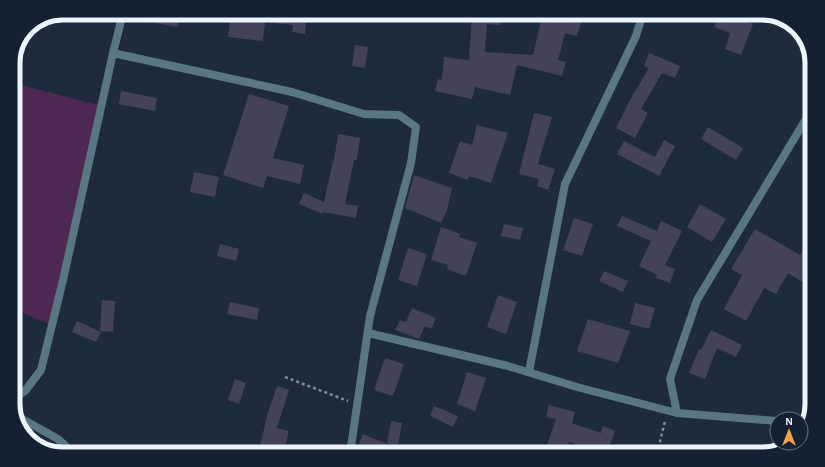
<svg xmlns="http://www.w3.org/2000/svg" width="825" height="467" viewBox="0 0 825 467" font-family="'Alegreya Sans',sans-serif">
  <style>
    .green { fill: #4d2852 }
    .building { fill: #444259 }
    .lines { fill: none; stroke-linecap: round; stroke-linejoin: round }
    .path { stroke: #838e9c; stroke-width: 2.5; stroke-dasharray: 3 3; stroke-linecap: butt }
    .minor { stroke: #597782; stroke-width: 8 }
    .rim { fill: none; stroke: #ecf4fd; stroke-width: 5 }
  </style>
  <rect width="100%" height="100%" fill="#1d2b3d"/>
  <path class="green" d="M13 83 102 106 52 325 13 309Z"/>
  <path class="building" d="M133 13H181L178 27 133 19Z
    M231 13H307L305 34 292 32 293 25 265 22 263 41 228 37Z
    M472 13H501L500 25 487 24 485 52 533 55 543 13H584L577 36 565 33 558 60 566 62 562 76 517 65 510 95 475 87 472 99 435 91 438 79 442 80 444 57 469 60Z
    M719 13H723L753 24 741 55 725 49 730 33 714 27Z
    M355 45 368 47 365 68 352 66Z
    M649 53 680 66 675 78 662 73 641 109 648 113 635 138 616 128 630 100 649 68 644 66Z
    M121 91 157 98 155 111 119 104Z
    M249 94 289 106 273 158 304 165 300 184 267 176 263 188 223 175Z
    M534 113 552 117 538 164 555 169 548 190 537 186 539 179 519 174Z
    M477 125 508 133 491 183 469 176 468 180 449 173 460 141 472 145Z
    M708 127 743 148 736 160 701 139Z
    M338 134 360 138 357 160H354L345 204 358 206 356 218 323 212V214L299 204 304 193 324 202 333 161H334Z
    M664 140 675 146 659 176 617 154 624 141 655 157Z
    M194 172 219 177 215 197 190 192Z
    M414 175 452 188 447 210 441 223 405 208Z
    M700 204 726 219 712 242 687 227Z
    M622 216 657 231 661 221 682 231 665 265 675 269 670 283 656 278 657 275 639 266 651 241 617 226Z
    M574 218 593 224 582 256 563 250Z
    M504 224 523 228 520 240 501 236Z
    M441 227 460 234 459 237 477 243 466 276 447 269 448 265 431 260Z
    M755 229 800 255 812 235V288L788 273 776 294 764 288 746 321 724 309 742 275 731 269Z
    M220 244 239 249 236 261 217 256Z
    M408 248 427 254 417 286 398 280Z
    M604 271 628 281 623 292 599 281Z
    M498 295 517 302 506 334 487 327Z
    M102 300 115 301 113 332 100 331Z
    M230 302 259 308 257 320 227 314Z
    M635 303 655 308 649 329 630 324Z
    M412 308 436 318 431 329 425 326 419 339 395 330 400 320 406 322Z
    M588 319 630 331 618 363 577 351Z
    M77 321 101 332 96 342 72 332Z
    M711 330 742 345 736 357 717 348 705 379 689 373 699 349 701 350Z
    M385 358 404 364 393 396 374 390Z
    M467 372 486 378 475 411 457 404Z
    M235 379 246 383 239 404 228 400Z
    M277 386 289 390 277 428 289 431 283 454H276L259 450 267 416Z
    M549 405 575 412 572 423 601 433 603 426 615 431 607 454 569 442 565 454H544L556 419 546 417Z
    M434 406 458 416 453 427 430 416Z
    M391 421 402 423 398 446 387 444Z
    M363 434 387 444 382 454 359 444Z"/>
  <g class="lines">
    <path class="path" d="M285 377 348 401
      M657 454 665 421"/>
    <path class="minor" d="M113 53 123 13
      M368 333 508 366 577 387 677 413
      M529 372 565 184 636 36 643 13
      M13 399 25 391 41 370 63 280 113 53 292 92 364 114 399 115 416 127 411 163 370 316 350 454
      M15 415 58 439 74 454
      M777 421 677 413 670 379 697 300 812 109
      M801 423 807 424"/>
  </g>
  <path d="M0 0H825V467H0ZM63 20H762A43 43 0 0 1 805 63V404A43 43 0 0 1 762 447H63A43 43 0 0 1 20 404V63A43 43 0 0 1 63 20Z" fill="#132132" fill-rule="evenodd"/>
  <path class="rim" d="M63 20H762A43 43 0 0 1 805 63V404A43 43 0 0 1 762 447H63A43 43 0 0 1 20 404V63A43 43 0 0 1 63 20Z"/>
  <g transform="translate(789 431)"><circle r="19" fill="#132132" stroke="#6a7583"/>
  <path d="M0-3L7 15L0 10L-7 15Z" fill="#f7a149"/>
  <text y="-6" font-size="11" font-weight="bold" text-anchor="middle" fill="#ecf4fd">N</text>
  </g>
</svg>
